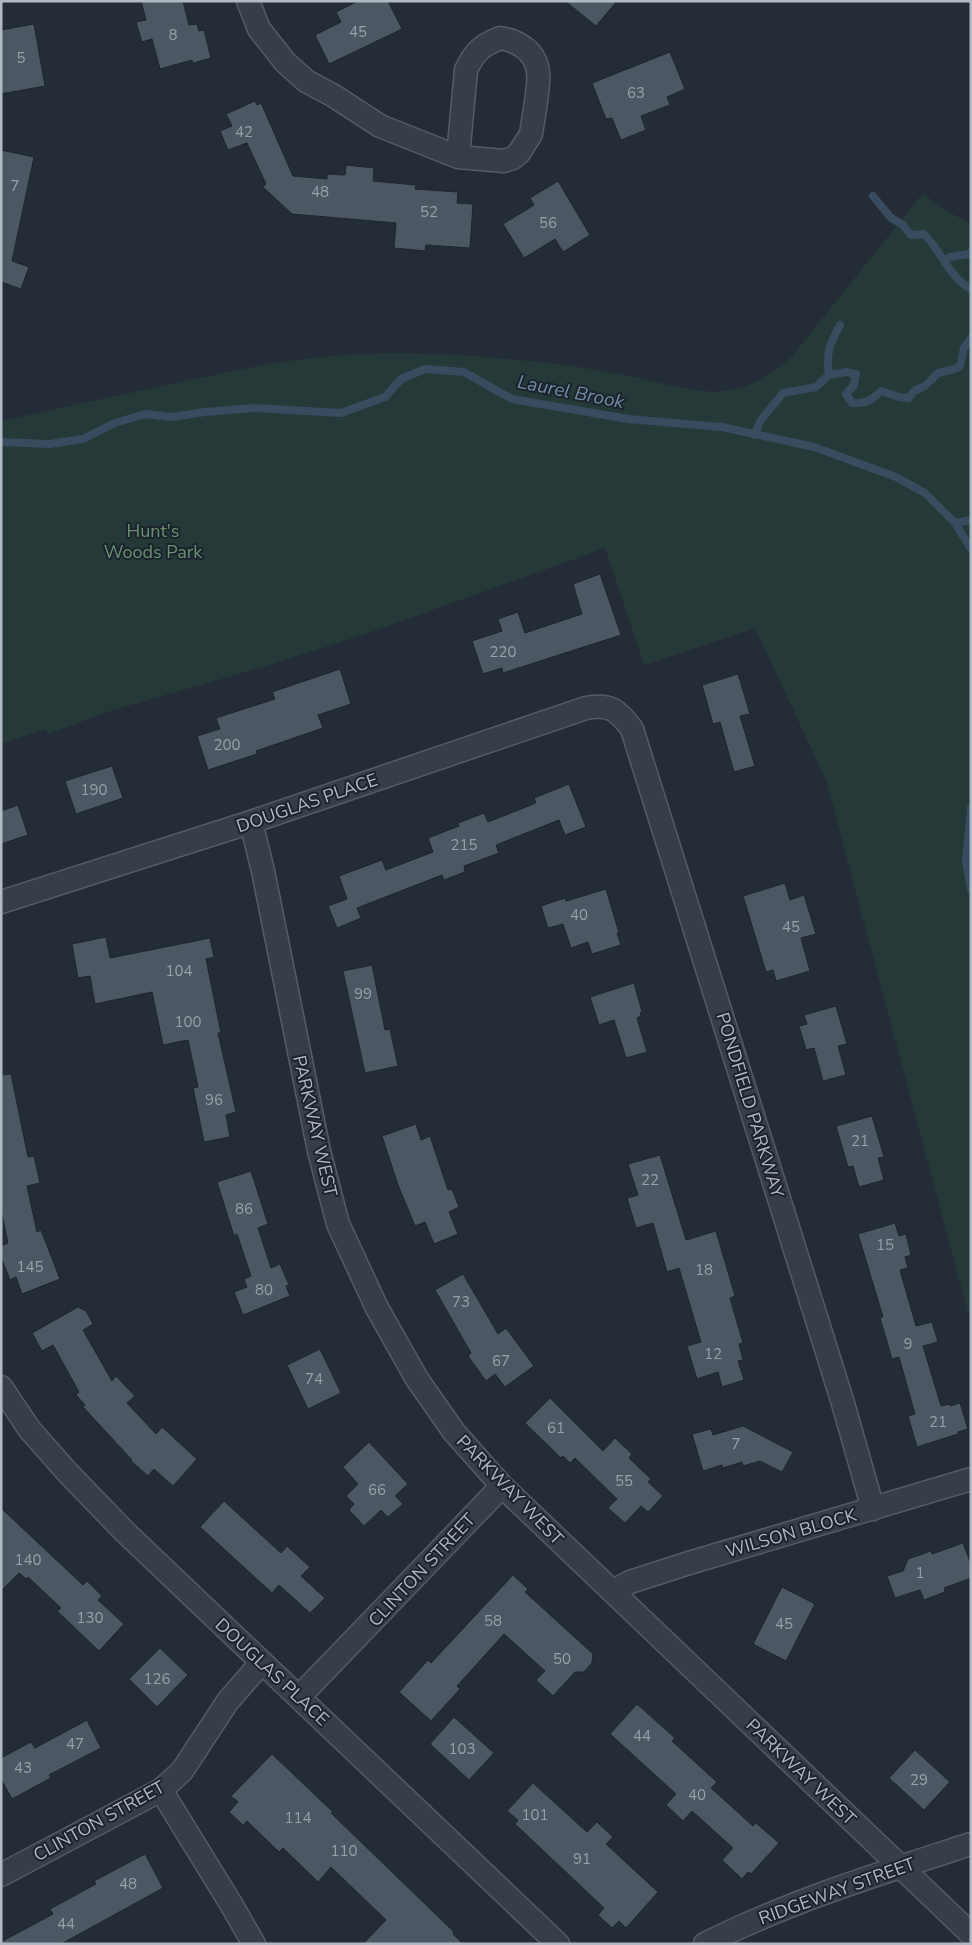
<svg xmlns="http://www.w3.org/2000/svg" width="972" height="1945" viewBox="0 0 972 1945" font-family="'Nunito Sans',sans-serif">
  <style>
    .green { fill: #253939 }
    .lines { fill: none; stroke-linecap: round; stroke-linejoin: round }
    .stream { stroke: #394b5f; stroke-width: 8 }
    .building { fill: #4b5762; stroke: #1d252e }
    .street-casing { stroke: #545c65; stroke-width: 25 }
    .street { stroke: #363e47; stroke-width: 22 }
    .labels { text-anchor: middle; stroke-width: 4; stroke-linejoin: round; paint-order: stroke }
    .number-label { font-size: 15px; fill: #98a0ac }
    .park-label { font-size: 18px; fill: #6a9271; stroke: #1b232c }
    .street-label { font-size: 18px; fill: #b1b9c4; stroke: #1b232c }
    .water-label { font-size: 19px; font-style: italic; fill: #738ba5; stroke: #1b232c }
  </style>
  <rect width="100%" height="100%" fill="#232c37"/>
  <path class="green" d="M923 193 940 207 971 224V1324L826 780 755 628 644 665 605 548 377 630 270 665 107 712 48 734 46 729 1 744V421C60 408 118 395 176 383 222 373 267 363 312 358 381 350 451 353 520 360 555 363 590 368 625 375 695 389 731 411 792 356Z"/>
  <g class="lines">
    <path class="stream" d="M873 196 891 218 902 224 911 235 924 234C941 251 949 277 971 289
      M944 261 950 257 969 254 971 252
      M829 375C826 353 829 345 840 325
      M754 435 761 420 783 393 816 387 829 375 846 372 856 374 854 385 846 394 852 403C866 404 872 400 881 391L899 397 909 398 914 391 925 386 938 373 955 369 960 366 964 348 971 338
      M1 442 50 444 83 439 115 423 145 414 171 417 205 412 255 408 341 413 385 397 401 379 425 369 464 372 512 399 628 419 722 427 814 447 896 477 925 493 955 523 971 549
      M955 523 971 520
      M971 808 966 861 971 889"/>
  </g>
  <path class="building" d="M141 1H183L189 25 197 24 199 31 204 30 211 58 193 63 192 60 160 69 152 39 142 42 136 22 146 20Z
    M358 1H388L402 29 329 64 315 35 341 22 336 12Z
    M565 1H617L596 26Z
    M34 24 45 86 1 94V30Z
    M670 52 685 89 667 97 670 105 641 116 646 130 621 140 612 118 606 119 592 83Z
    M255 101 257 105 261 103 293 176 327 179V174L345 175 346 165 374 168 373 181 416 185 415 189 458 192 457 203 473 204 470 248 426 245 425 251 394 248 396 223 292 214 263 187 266 184 247 143 228 150 220 131 232 126 226 114Z
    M1 150 34 157 12 261 29 267 21 289 1 282Z
    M558 181 590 235 563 252 555 239 524 258 503 224 534 205 530 198Z
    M600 574 621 635 503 673 502 668 483 674 472 641 502 631 498 619 518 612 525 633 582 614 573 584Z
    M340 669 351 704 318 715 323 728 256 751 257 754 208 770 197 736 220 729 216 718 275 699 272 692Z
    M738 674 750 714 740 716 755 766 734 772 720 722 713 724 702 685Z
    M112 766 123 798 76 814 65 781Z
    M569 784 586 827 565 835 559 820 496 845 499 853 464 866 465 872 444 880 442 875 357 908 361 918 337 928 328 906 347 899 339 876 382 860 386 870 433 852 428 838 459 826 458 823 484 813 488 822 536 803 534 798Z
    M18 805 28 835 1 844V811Z
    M785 883 790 900 804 895 816 934 801 938 810 971 776 981 773 970 766 972 743 896Z
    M606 889 619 933H617L621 945 592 954 588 942 571 948 563 924 548 928 541 906 565 898 566 901Z
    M106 937 110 958 210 938 214 957 206 959 221 1033H218L236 1112 226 1115 230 1137 204 1142 193 1088 198 1087 188 1040 163 1045 152 992 95 1004 90 976 78 978 72 944Z
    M372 965 385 1030 390 1029 398 1066 365 1073 343 971Z
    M634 983 642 1012 640 1013 641 1016 637 1018 647 1052 626 1058 614 1020 599 1025 590 997Z
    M836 1006 847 1044 838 1046 846 1075 823 1081 814 1048 806 1050 799 1026 807 1024 804 1015Z
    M11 1074 28 1157 34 1156 40 1183 27 1186 37 1232 41 1230 60 1279 22 1294 16 1277 10 1280 1 1257V1246L8 1243 1 1210V1075Z
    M872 1116 884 1157 878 1158 884 1180 859 1187 853 1166 848 1167 836 1126Z
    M416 1124 421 1140 430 1136 448 1190 452 1189 459 1207 449 1212 458 1234 434 1244 425 1222 415 1226 398 1185 382 1136Z
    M660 1155 686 1240 716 1231 735 1296 730 1298 743 1343 739 1344 743 1360 738 1361 744 1380 722 1387 718 1372 697 1379 687 1346 701 1342 679 1268 667 1272 653 1223 636 1228 627 1198 638 1195 628 1164Z
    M251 1171 268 1224 258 1228 271 1268 280 1264 289 1285 286 1286 290 1296 243 1315 234 1292 247 1287 244 1279 251 1276 237 1234 234 1236 217 1182Z
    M895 1223 899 1236 906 1234 911 1255 905 1257 908 1268 900 1270 916 1326 932 1322 938 1342 923 1346 941 1406 950 1404V1406L960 1403 968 1429 958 1432V1434L917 1447 908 1416 915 1414 899 1357 892 1359 880 1318 883 1317 858 1234Z
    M463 1274 498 1334 506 1328 534 1366 505 1387 495 1374 486 1381 468 1356 471 1353 435 1290Z
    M78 1307 86 1311 93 1324 83 1330 112 1381 116 1376 135 1396 127 1403 156 1434 162 1427 197 1459 173 1486 154 1469 148 1476 131 1461 132 1460 83 1407 85 1405 76 1395 79 1392 53 1345 42 1351 32 1333Z
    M320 1349 341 1393 308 1409 287 1365Z
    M550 1398 603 1451 615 1438 632 1454 629 1458 651 1479 648 1482 663 1496 648 1512 641 1506 625 1523 608 1508 617 1499 575 1458 570 1463 563 1456 561 1458 525 1423Z
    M743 1426 793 1452 782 1472 760 1461 743 1466 742 1462 723 1468 722 1465 703 1471 692 1434 711 1429 713 1435Z
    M369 1442 408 1484 395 1496 403 1504 388 1517 381 1510 364 1526 349 1510 354 1504 346 1496 358 1484 343 1467Z
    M224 1501 281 1553 287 1546 310 1567 301 1576 325 1598 310 1613 279 1585 272 1593 200 1527Z
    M1 1508 83 1585 87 1581 102 1596 98 1600 124 1624 99 1651 57 1611 61 1608 28 1577 26 1579 19 1573 1 1591Z
    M963 1543 971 1564V1578L944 1588 945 1592 924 1600 920 1590 895 1598 887 1576 903 1571 908 1559 931 1551 932 1554Z
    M513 1575 528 1589 525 1592 593 1654 592 1663 584 1672H575L553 1696 536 1680 545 1671 504 1634 457 1686 460 1689 431 1721 399 1692 428 1660 431 1663Z
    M782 1587 815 1604 786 1661 753 1644Z
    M160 1648 188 1675 157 1707 129 1679Z
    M637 1704 675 1738 672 1741 717 1782 711 1788 753 1826 756 1823 779 1843 751 1874 748 1872 742 1879 722 1860 733 1848 692 1811 683 1821 666 1805 676 1794 610 1734Z
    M454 1717 494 1753 469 1780 430 1744Z
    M87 1720 101 1748 49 1775 51 1778 12 1799 1 1779V1758L31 1742 35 1748Z
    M915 1750 950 1782 924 1810 889 1778Z
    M272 1754 333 1812 331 1813 454 1932 453 1934 463 1944H363L386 1920 331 1867 318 1882 283 1848 279 1852 247 1821 243 1825 229 1812 238 1802 231 1796Z
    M533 1783 587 1832 597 1822 613 1837 606 1844 658 1892 626 1928 619 1921 612 1928 598 1915 604 1908 515 1824 518 1820 507 1811Z
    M145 1854 163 1888 61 1944H1V1942L53 1914 50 1909 96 1884 94 1881Z"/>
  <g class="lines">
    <g class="street-casing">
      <path id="street" d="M248 1 259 29 285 62 306 81 334 96 380 126 458 157 504 161 513 158 519 153 531 134C533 119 540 85 538 72 536 52 519 41 500 38 481 46 475 51 466 70L458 157
        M251 822 263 871 319 1151 338 1224 377 1308 417 1379 454 1432 502 1486 971 1934
        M1 902 251 822 586 708C610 704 617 709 632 729L842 1400 873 1509
        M1 1387 30 1430 68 1473 125 1532 558 1944
        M613 1591 630 1582 689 1563 971 1479
        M299 1697 502 1486
        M161 1790 231 1904 254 1944
        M1 1875 161 1790 182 1771 228 1701 262 1662
        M705 1944C790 1901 881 1873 971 1844"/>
    </g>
    <use href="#street" class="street"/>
  </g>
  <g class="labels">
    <g class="number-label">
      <text x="358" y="37">45</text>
      <text x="173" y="40">8</text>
      <text x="21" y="63">5</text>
      <text x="636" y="98">63</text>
      <text x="244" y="137">42</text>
      <text x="15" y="191">7</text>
      <text x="320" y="197">48</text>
      <text x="429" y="217">52</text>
      <text x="548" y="228">56</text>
      <text x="503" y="657">220</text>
      <text x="227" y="750">200</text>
      <text x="94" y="795">190</text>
      <text x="464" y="850">215</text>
      <text x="579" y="920">40</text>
      <text x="791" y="932">45</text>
      <text x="179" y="976">104</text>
      <text x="363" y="999">99</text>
      <text x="188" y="1027">100</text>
      <text x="214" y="1105">96</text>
      <text x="860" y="1146">21</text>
      <text x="650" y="1185">22</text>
      <text x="244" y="1214">86</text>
      <text x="885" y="1250">15</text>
      <text x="30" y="1272">145</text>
      <text x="704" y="1275">18</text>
      <text x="264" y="1295">80</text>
      <text x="461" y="1307">73</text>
      <text x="908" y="1349">9</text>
      <text x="713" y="1359">12</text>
      <text x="501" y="1366">67</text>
      <text x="314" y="1384">74</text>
      <text x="938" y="1427">21</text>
      <text x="556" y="1433">61</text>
      <text x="736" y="1449">7</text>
      <text x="624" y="1486">55</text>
      <text x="377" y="1495">66</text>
      <text x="28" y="1565">140</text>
      <text x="920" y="1578">1</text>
      <text x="90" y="1623">130</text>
      <text x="493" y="1626">58</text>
      <text x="784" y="1629">45</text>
      <text x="562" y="1664">50</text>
      <text x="157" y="1684">126</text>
      <text x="642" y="1741">44</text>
      <text x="75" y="1749">47</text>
      <text x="462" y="1754">103</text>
      <text x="23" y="1773">43</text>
      <text x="919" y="1785">29</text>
      <text x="697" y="1800">40</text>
      <text x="535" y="1820">101</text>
      <text x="298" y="1823">114</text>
      <text x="344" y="1856">110</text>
      <text x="582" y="1864">91</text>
      <text x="128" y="1889">48</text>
      <text x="66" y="1929">44</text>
    </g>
    <g class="park-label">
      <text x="153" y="537">Hunt's<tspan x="153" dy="21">Woods Park</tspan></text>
    </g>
    <g class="street-label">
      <text transform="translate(307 803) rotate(-19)" y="6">DOUGLAS PLACE</text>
      <text transform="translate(750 1105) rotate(73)" y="6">PONDFIELD PARKWAY</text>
      <text transform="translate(315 1126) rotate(77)" y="6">PARKWAY WEST</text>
      <text transform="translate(510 1490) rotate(46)" y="6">PARKWAY WEST</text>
      <text transform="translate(791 1533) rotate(-16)" y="6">WILSON BLOCK</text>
      <text transform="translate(422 1570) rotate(-47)" y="6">CLINTON STREET</text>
      <text transform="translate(272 1672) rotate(43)" y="6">DOUGLAS PLACE</text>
      <text transform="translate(801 1772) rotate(44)" y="6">PARKWAY WEST</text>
      <text transform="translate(99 1821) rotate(-29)" y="6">CLINTON STREET</text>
      <text transform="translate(837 1891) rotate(-20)" y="6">RIDGEWAY STREET</text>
    </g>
    <g class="water-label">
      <text transform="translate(571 391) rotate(11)" y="7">Laurel Brook</text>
    </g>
  </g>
  <rect width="972" height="1945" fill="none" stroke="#b1b9c4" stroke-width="5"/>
</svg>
